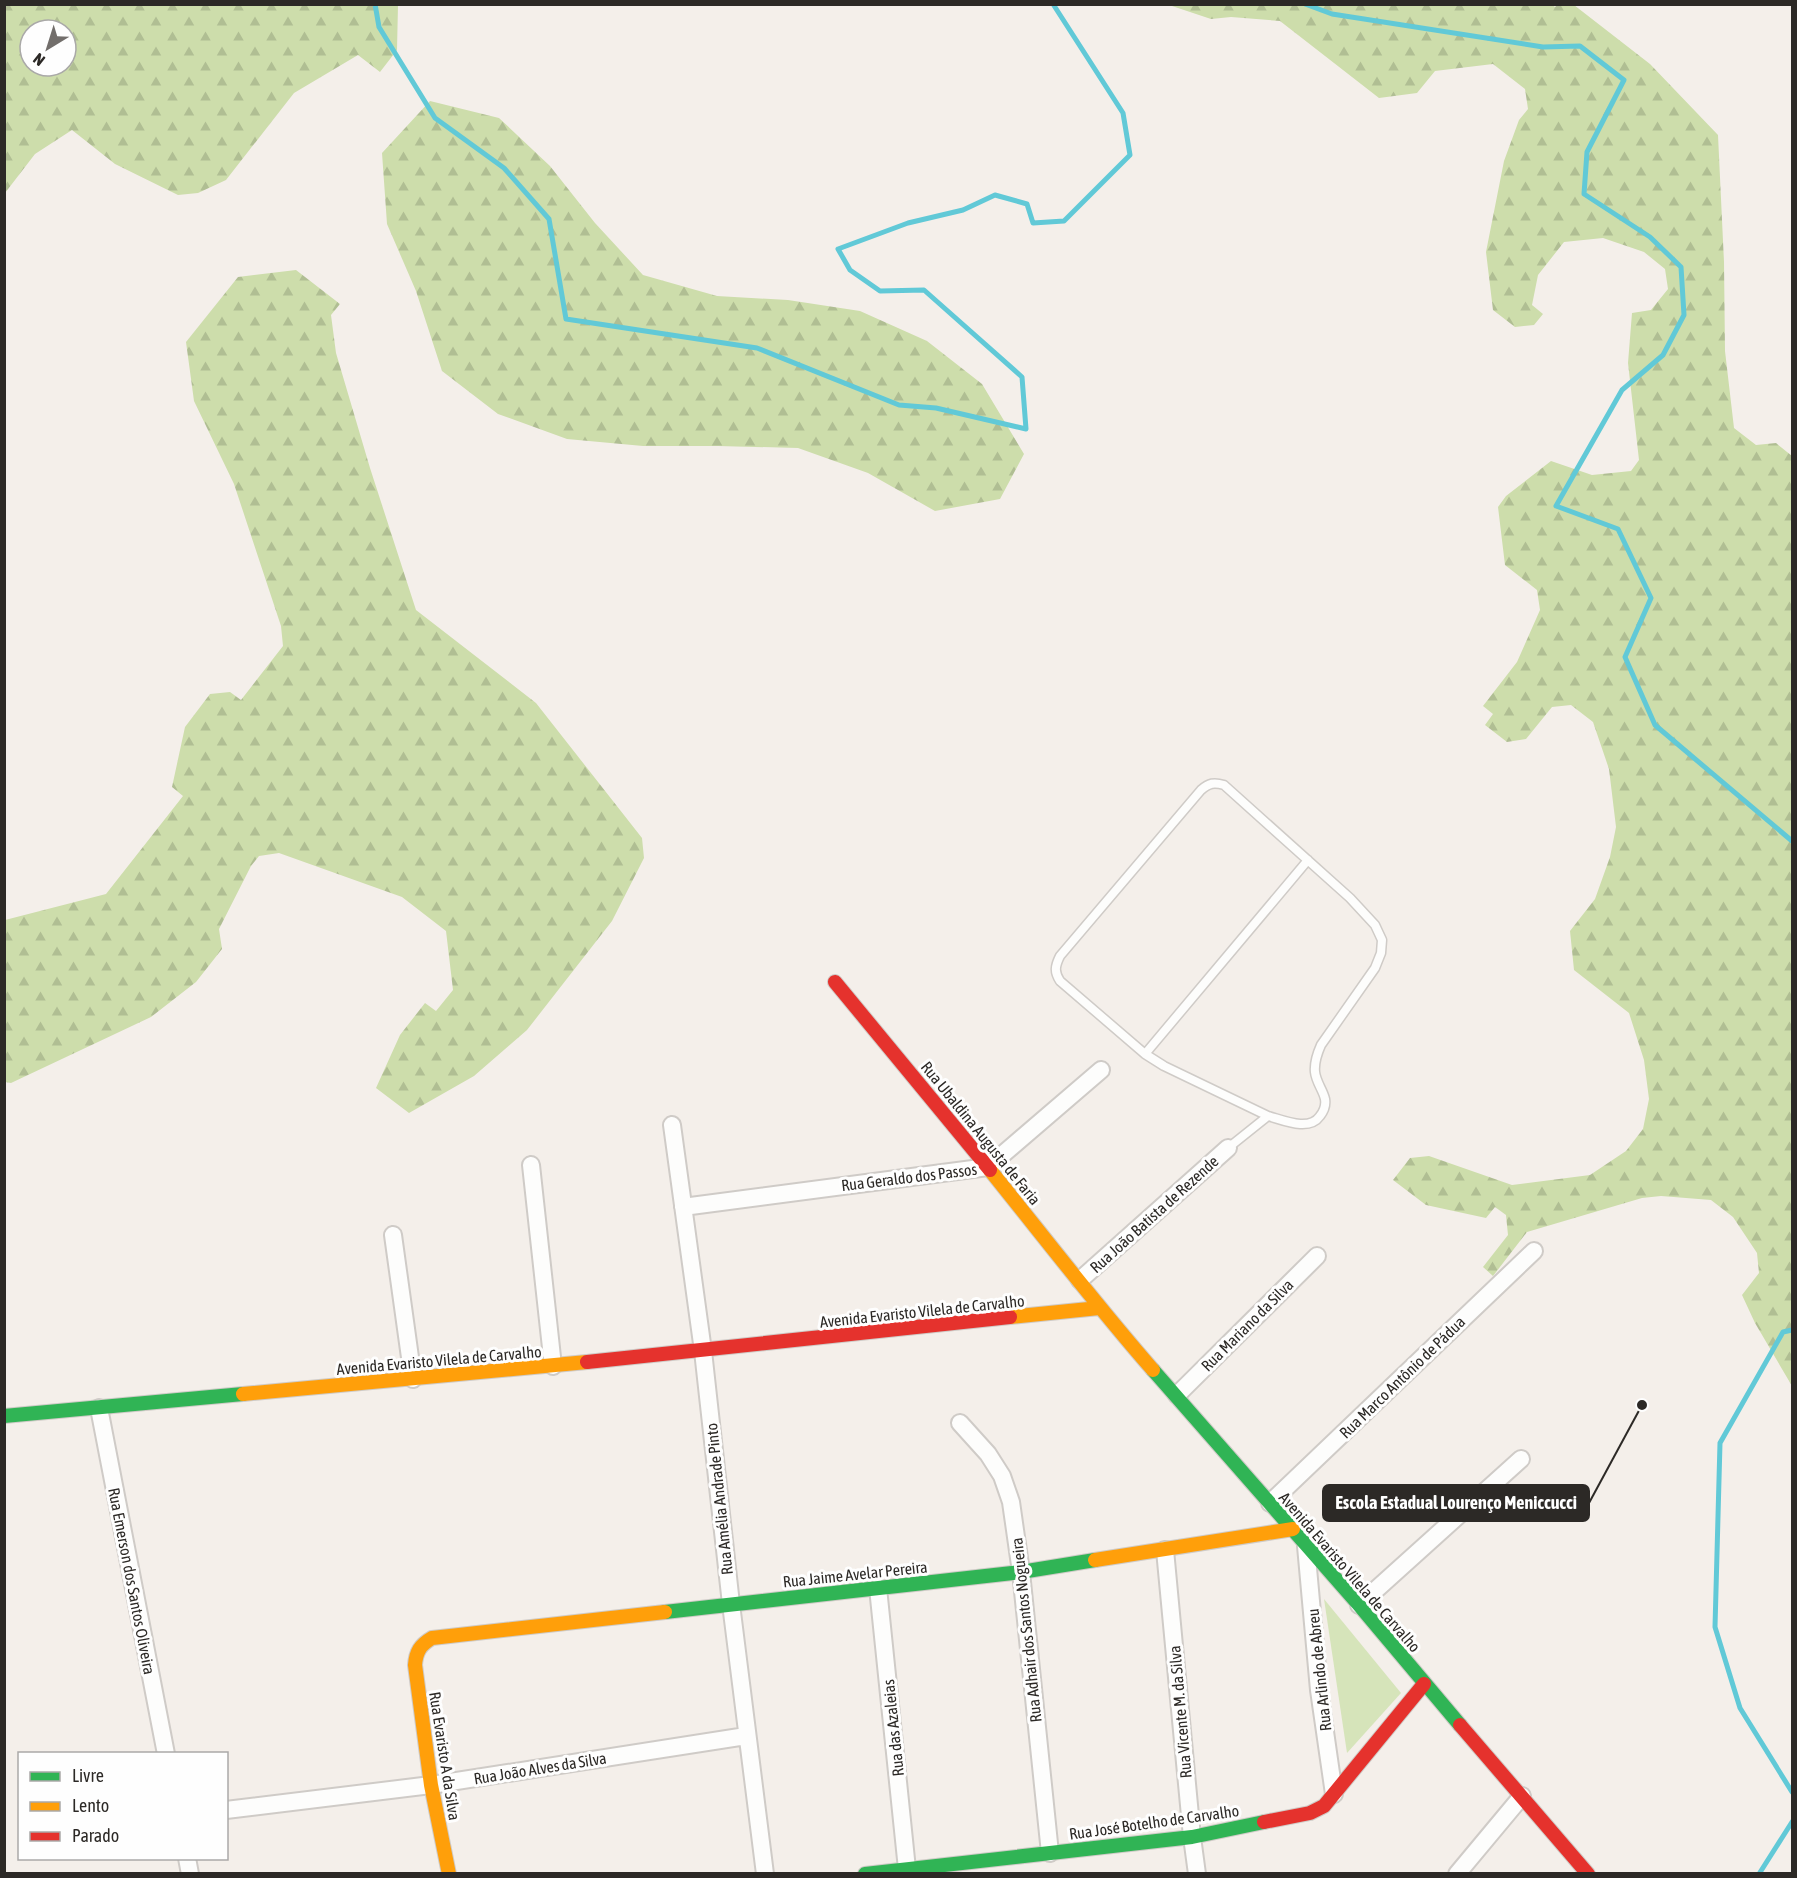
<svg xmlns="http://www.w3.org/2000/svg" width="1797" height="1878" viewBox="0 0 1797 1878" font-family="'Asap Condensed',sans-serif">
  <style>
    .forest { fill: url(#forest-firs); fill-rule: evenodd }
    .park { fill: #d6e4ba }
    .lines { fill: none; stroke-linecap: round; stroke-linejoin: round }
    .stream { stroke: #61c9d7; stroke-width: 5 }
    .lane-casing { stroke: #cfcbc7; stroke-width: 11 }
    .street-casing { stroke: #cfcbc7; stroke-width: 20 }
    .fast-casing { stroke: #cfcbc7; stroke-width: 16 }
    .slow-casing { stroke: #cfcbc7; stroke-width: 16 }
    .jam-casing { stroke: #cfcbc7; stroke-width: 16 }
    .lane { stroke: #fdfdfc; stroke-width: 8 }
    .street { stroke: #fdfdfc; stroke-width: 16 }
    .fast { stroke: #30b455; stroke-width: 14 }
    .slow { stroke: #ff9f0a; stroke-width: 14 }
    .jam { stroke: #e5322d; stroke-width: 14 }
    .labels { text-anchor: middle; stroke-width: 6; stroke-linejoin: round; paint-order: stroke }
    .street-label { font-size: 16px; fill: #2c2926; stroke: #fefefe }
    .leader { fill: none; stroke: #2c2926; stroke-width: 2 }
    .callout-dot { fill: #2c2926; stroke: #fefefe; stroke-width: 2 }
    .callout { fill: #2c2926; stroke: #2c2926; stroke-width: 2 }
    .callout-label { font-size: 18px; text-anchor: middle; font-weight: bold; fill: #fff }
  </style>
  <defs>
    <pattern id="forest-firs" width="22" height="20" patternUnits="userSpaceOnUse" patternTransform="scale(1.5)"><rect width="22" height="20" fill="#cdddab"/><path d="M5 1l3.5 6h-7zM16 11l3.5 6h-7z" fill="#b0be93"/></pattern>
  </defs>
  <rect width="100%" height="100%" fill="#f4efea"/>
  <path class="forest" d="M5 4 398 5 397 50 380 72 358 55 294 93 226 180 198 193 178 195 115 164 72 130 35 154 5 193ZM30 30H66V66H30Z
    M1551 4 1555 7 1557 5H1574L1650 64 1718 135 1724 262 1725 351 1734 428 1756 445 1776 443 1792 456V1386L1755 1323 1742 1295 1759 1273 1757 1253 1733 1217 1711 1200 1661 1196 1642 1198 1527 1232 1493 1276 1483 1267 1508 1235 1506 1215 1495 1207 1486 1218 1426 1205 1393 1180 1410 1158 1429 1156 1512 1185 1590 1175 1626 1151 1643 1129 1649 1099 1644 1060 1629 1013 1574 970 1570 931 1595 899 1610 857 1616 827 1609 769 1593 722 1571 705 1552 707 1526 739 1507 742 1485 725 1493 714 1483 706 1517 662 1540 610 1537 590 1505 565 1498 507 1506 496 1551 461 1592 475 1631 471 1639 460 1628 363 1632 313 1651 310 1668 289 1665 269 1644 252 1603 238 1564 242 1538 275 1532 305 1543 314 1534 325 1515 327 1493 310 1486 252 1504 161 1519 120 1528 109 1525 89 1493 64 1435 71 1417 93 1379 98 1280 21 1231 17 1211 19 1169 5Z
    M430 101 499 118 550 166 595 223 643 275 717 296 788 300 860 311 927 341 982 384 1024 454 1000 499 935 511 868 473 798 448 718 446H643L567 439 498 414 442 371 416 291 387 224 382 153Z
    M296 270 340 304 331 315 336 353 370 468 416 610 536 703 642 838 644 858 612 921 527 1030 474 1076 409 1113 376 1088 400 1035 425 1003 436 1011 453 990 446 931 402 897 279 853 259 856 251 866 219 929 222 949 196 982 151 1017 11 1083 5 1082V920L106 894 183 796 172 787 185 727 210 694 230 692 241 700 283 646 281 626 234 484 194 401 186 342 238 277Z"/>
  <path class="park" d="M1324 1599 1401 1693 1347 1753Z"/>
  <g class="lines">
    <path class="stream" d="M375 4 379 27 435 118 504 168 549 219 566 319 757 348 899 405 936 408 1026 429 1022 377 924 290 880 291 850 270 838 249 908 223 963 210 995 195 1027 204 1033 223 1064 221 1130 155 1123 113 1053 4
      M1305 4 1332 14 1543 47 1580 46 1624 80 1587 152 1584 194 1650 237 1681 267 1684 315 1663 355 1622 390 1556 506 1618 529 1651 598 1625 657 1655 725 1792 841
      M1792 1330 1783 1332 1720 1443 1715 1627 1740 1708 1792 1792
      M1759 1874 1792 1822"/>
    <g class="lane-casing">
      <path id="lane" d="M1145 1054 1308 860
        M1228 1148 1268 1116C1283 1120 1309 1132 1320 1116 1324 1111 1326 1105 1325 1099 1323 1090 1316 1082 1315 1072 1314 1062 1317 1054 1321 1045L1375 968 1381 953 1382 940 1375 925 1350 898 1224 785C1214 782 1209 783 1201 790L1060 956C1055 966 1054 972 1060 981L1145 1054 1164 1066 1268 1116"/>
    </g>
    <g class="street-casing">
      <path id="street" d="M672 1125 703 1351 731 1604 765 1874
        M531 1165 553 1366
        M683 1207 988 1167 1101 1070
        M393 1235 413 1379
        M1080 1280 1228 1148
        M1177 1395 1317 1256
        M99 1408 166 1754
        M960 1423 988 1454 1002 1476 1011 1502 1021 1572 1050 1853
        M1270 1503 1534 1251
        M1306 1546 1319 1690 1334 1794
        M1165 1550 1192 1837 1197 1874
        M878 1588 907 1869
        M1359 1605 1521 1459
        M226 1810 431 1785 746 1736
        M187 1858 190 1874
        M1457 1874 1522 1796"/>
    </g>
    <g class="fast-casing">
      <path id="fast" d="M1153 1370 1359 1605 1460 1725
        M4 1416 243 1394
        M665 1612 1021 1572 1095 1560
        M865 1874 1192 1837 1264 1822"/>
    </g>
    <g class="slow-casing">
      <path id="slow" d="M990 1170C1044 1237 1096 1305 1153 1370
        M1010 1317 1099 1308
        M243 1394 587 1362
        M1095 1560 1293 1529
        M449 1874 431 1785 415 1665C416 1652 420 1645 432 1638L665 1612"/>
    </g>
    <g class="jam-casing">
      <path id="jam" d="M835 982 990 1170
        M587 1362 1010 1317
        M1460 1725 1588 1874
        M1264 1822 1310 1813 1324 1806 1424 1684"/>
    </g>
    <use href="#lane" class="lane"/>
    <use href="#street" class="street"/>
    <use href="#fast" class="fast"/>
    <use href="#slow" class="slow"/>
    <use href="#jam" class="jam"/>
  </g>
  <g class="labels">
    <g class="street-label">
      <text transform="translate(981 1133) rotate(51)" y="6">Rua Ubaldina Augusta de Faria</text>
      <text transform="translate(909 1177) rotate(-7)" y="6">Rua Geraldo dos Passos</text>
      <text transform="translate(1154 1214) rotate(-42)" y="6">Rua João Batista de Rezende</text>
      <text transform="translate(922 1311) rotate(-6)" y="6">Avenida Evaristo Vilela de Carvalho</text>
      <text transform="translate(1247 1325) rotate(-45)" y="6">Rua Mariano da Silva</text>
      <text transform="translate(439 1360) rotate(-5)" y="6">Avenida Evaristo Vilela de Carvalho</text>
      <text transform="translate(1402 1377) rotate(-44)" y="6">Rua Marco Antônio de Pádua</text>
      <text transform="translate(719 1499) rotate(-96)" y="6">Rua Amélia Andrade Pinto</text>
      <text transform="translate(1350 1572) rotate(49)" y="6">Avenida Evaristo Vilela de Carvalho</text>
      <text transform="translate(855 1574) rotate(-6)" y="6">Rua Jaime Avelar Pereira</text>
      <text transform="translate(132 1581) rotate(79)" y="6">Rua Emerson dos Santos Oliveira</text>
      <text transform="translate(1026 1630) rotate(-96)" y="6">Rua Adhair dos Santos Nogueira</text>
      <text transform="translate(1319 1670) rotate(-96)" y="6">Rua Arlindo de Abreu</text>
      <text transform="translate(1180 1712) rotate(-95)" y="6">Rua Vicente M. da Silva</text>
      <text transform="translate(893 1728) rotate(-96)" y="6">Rua das Azaleias</text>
      <text transform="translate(445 1756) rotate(81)" y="6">Rua Evaristo A da Silva</text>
      <text transform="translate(540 1768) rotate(-9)" y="6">Rua João Alves da Silva</text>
      <text transform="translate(1154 1822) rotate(-8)" y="6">Rua José Botelho de Carvalho</text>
    </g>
  </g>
  <path class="leader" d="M1642 1405L1589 1503"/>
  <circle class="callout-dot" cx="1642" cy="1405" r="6"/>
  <rect class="callout" x="1323" y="1485" width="266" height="36" rx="6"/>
  <g class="callout-label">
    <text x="1456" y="1509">Escola Estadual Lourenço Meniccucci</text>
  </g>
  <rect width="1797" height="1878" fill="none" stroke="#2c2926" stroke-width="12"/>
  <rect x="18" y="1752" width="210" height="108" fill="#fefefe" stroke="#aaa9a8" stroke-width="1.5"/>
  <rect x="30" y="1772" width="30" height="9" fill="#30b455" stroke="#aaa9a8" stroke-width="1.5"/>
  <text x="72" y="1782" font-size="18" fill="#2c2926">Livre</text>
  <rect x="30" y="1802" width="30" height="9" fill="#ff9f0a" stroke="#aaa9a8" stroke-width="1.5"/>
  <text x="72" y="1812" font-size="18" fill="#2c2926">Lento</text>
  <rect x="30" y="1832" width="30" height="9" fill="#e5322d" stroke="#aaa9a8" stroke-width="1.5"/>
  <text x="72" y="1842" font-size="18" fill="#2c2926">Parado</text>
  <g transform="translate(48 48) rotate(218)"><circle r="28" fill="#fefefe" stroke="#aaa9a8" stroke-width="1.5"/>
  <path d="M0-4.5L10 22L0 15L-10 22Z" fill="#726e6b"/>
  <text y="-9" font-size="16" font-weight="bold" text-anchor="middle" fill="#2c2926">N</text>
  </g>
</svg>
